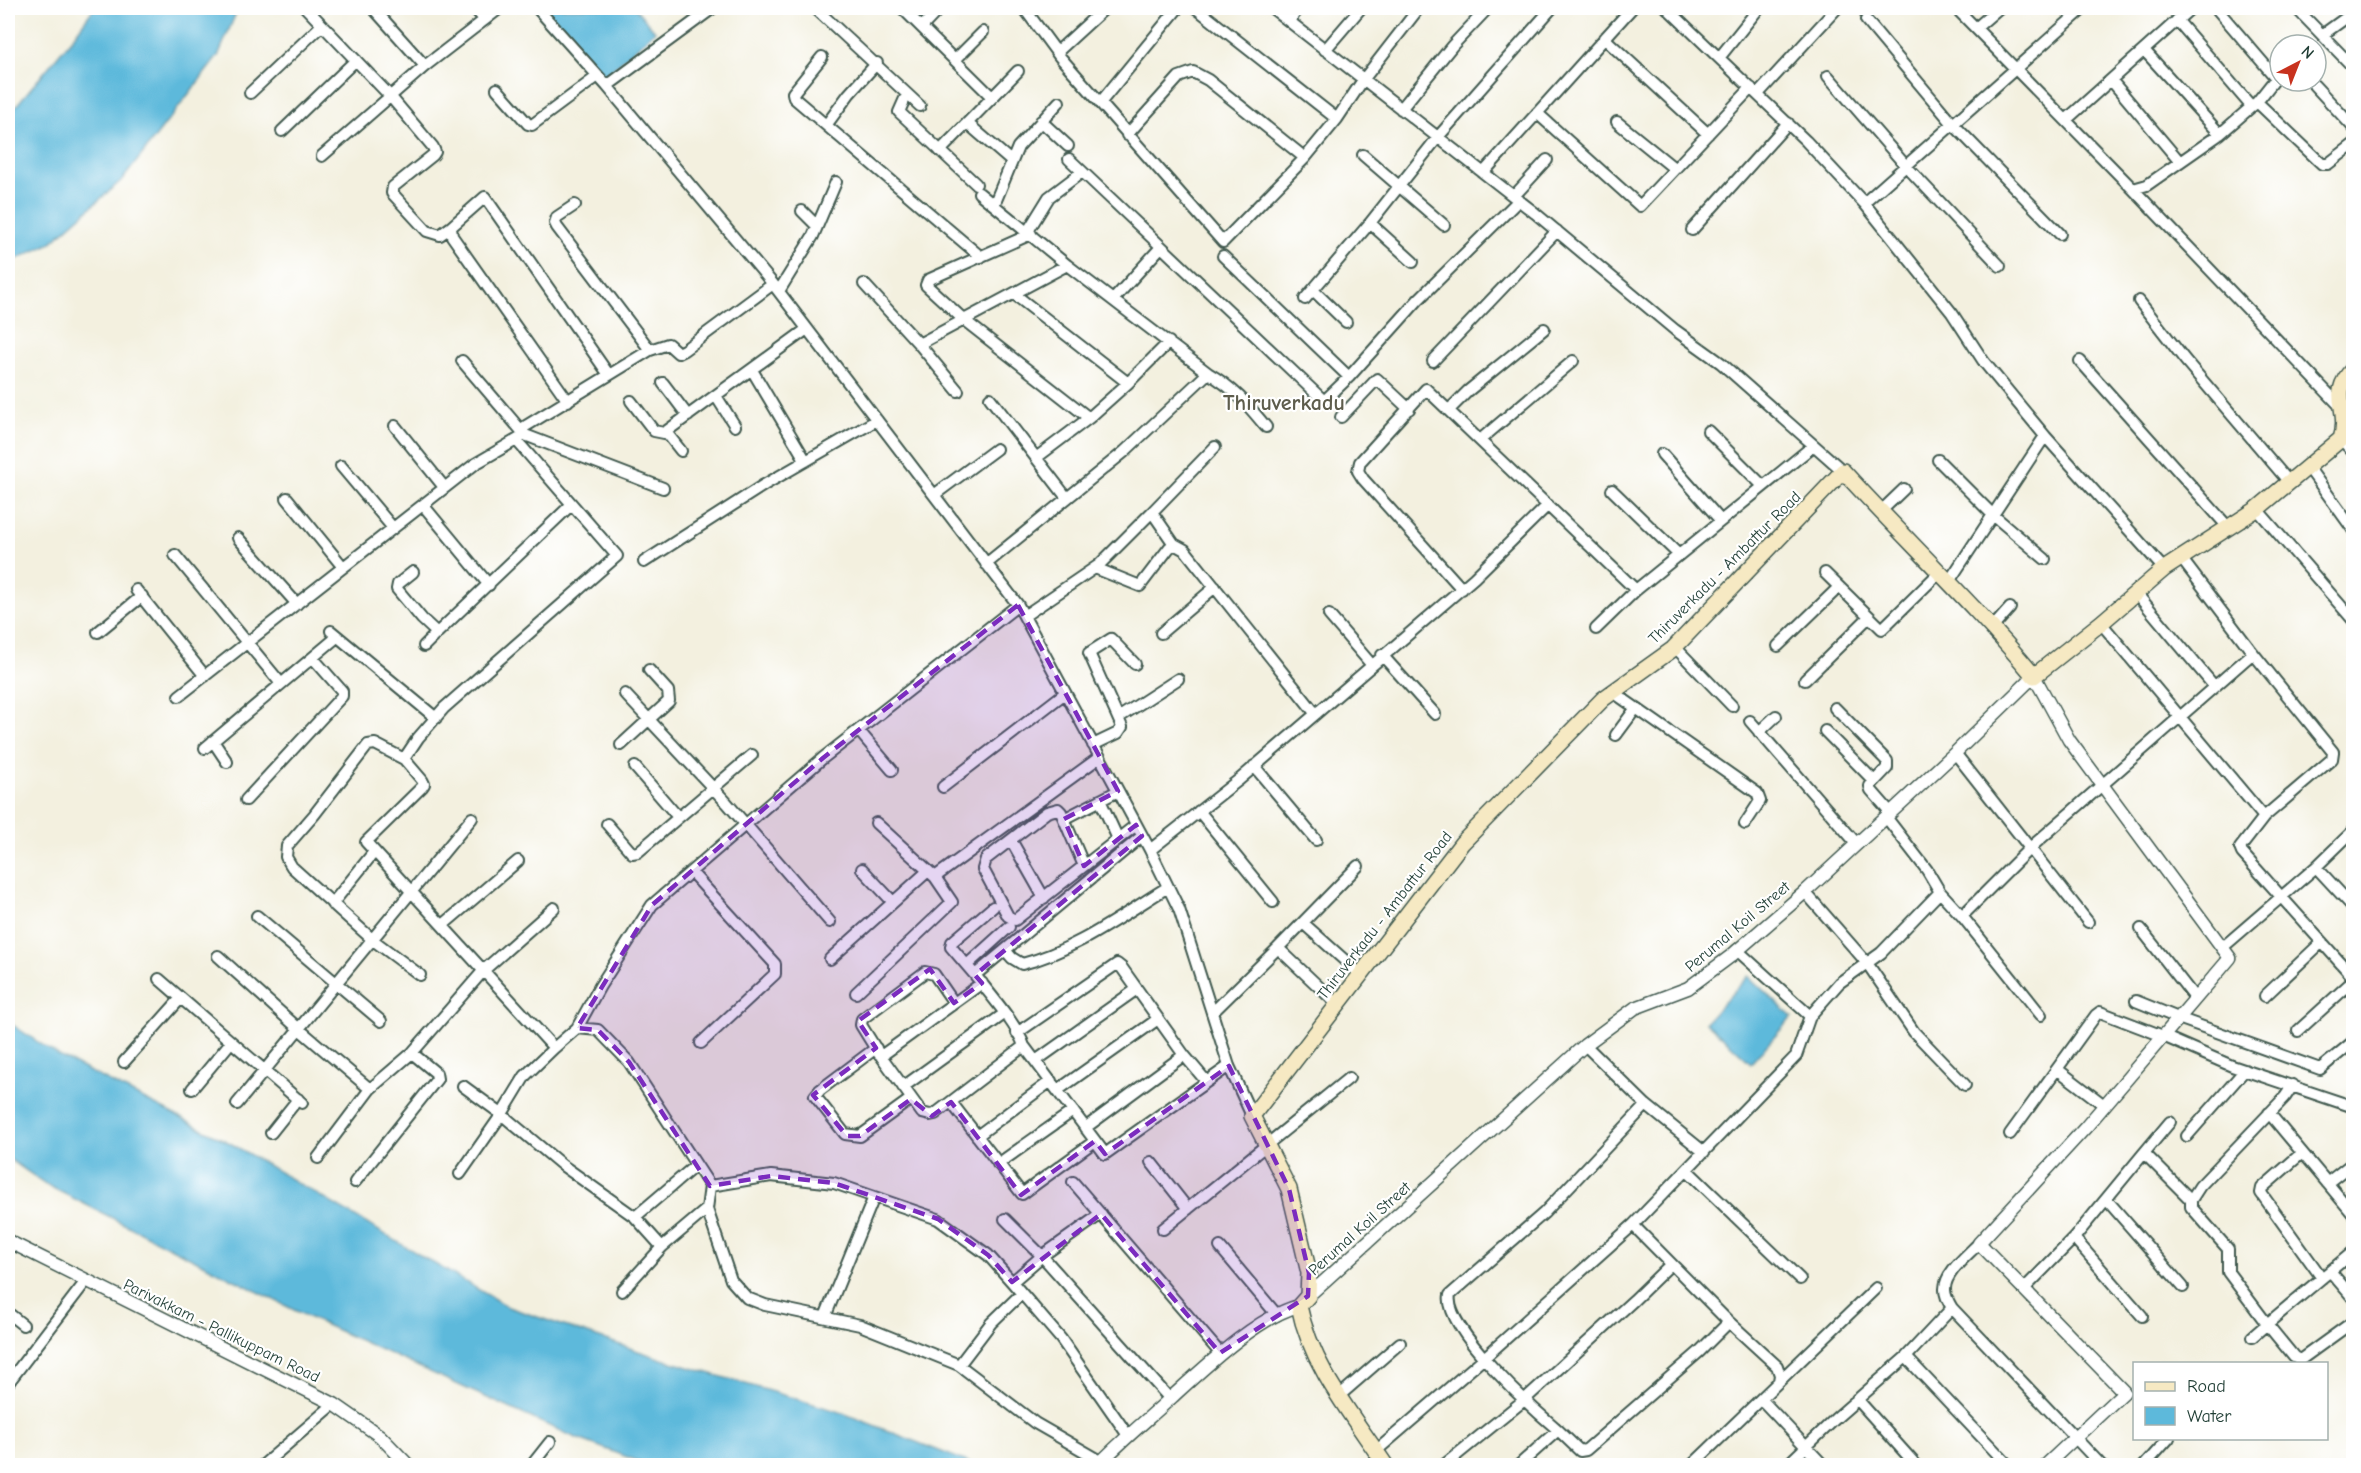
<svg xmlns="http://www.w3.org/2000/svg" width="2361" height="1473" viewBox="0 0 2361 1473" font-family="'Comic Neue',sans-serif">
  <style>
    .water { fill: #5db9db; stroke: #3e7b88; stroke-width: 1.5 }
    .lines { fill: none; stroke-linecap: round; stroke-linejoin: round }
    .minor-casing { stroke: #3f584e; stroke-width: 14 }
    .tertiary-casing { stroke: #3f584e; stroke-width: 15 }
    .secondary-casing { stroke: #3f584e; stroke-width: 18 }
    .minor { stroke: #fff; stroke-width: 10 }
    .tertiary { stroke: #fff; stroke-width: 12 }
    .secondary { stroke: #f6e9c3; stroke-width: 15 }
    .marked { fill: #7b2cbf; fill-opacity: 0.2; stroke: #7b2cbf; stroke-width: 4.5; stroke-dasharray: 12 8; stroke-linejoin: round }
    .labels { text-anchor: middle; stroke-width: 4.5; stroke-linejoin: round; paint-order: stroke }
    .street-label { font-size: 16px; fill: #1f3d34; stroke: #fff }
    .district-label { font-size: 22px; font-weight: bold; fill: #5e5d4d; stroke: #fff }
  </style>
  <rect width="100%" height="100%" fill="#fff"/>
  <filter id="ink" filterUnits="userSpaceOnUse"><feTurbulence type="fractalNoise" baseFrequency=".0167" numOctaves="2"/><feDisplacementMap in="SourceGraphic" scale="12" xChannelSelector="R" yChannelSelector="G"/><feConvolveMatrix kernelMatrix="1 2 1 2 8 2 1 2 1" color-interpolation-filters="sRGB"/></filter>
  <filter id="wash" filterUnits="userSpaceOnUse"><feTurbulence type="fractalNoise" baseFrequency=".008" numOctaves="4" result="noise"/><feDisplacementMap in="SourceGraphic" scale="24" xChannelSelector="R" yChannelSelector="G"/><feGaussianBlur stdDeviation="1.35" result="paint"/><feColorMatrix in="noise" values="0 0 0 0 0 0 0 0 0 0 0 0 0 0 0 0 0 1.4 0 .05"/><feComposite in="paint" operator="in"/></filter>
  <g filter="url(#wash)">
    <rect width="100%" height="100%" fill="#f3f0df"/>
    <path class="water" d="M94 8H238L218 56 123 179 49 244 8 263V113L16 106 71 40Z
      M544 8H635L655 31 604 77Z
      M1748 976 1792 1017 1751 1063 1706 1022Z
      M8 1022 59 1056 230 1143 508 1307 665 1360 840 1412 975 1465H649L576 1438 306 1316 47 1185 8 1158Z"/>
  </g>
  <g filter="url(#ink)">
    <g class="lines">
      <g class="minor-casing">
        <path id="minor" d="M306 8 390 96 433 147 435 152 433 155 393 187 392 193 427 231 440 235 451 227
          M373 8 425 66
          M474 8 484 19
          M537 8 607 86 773 284 1018 605 1150 850 1179 909 1229 1066 1252 1116
          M815 8 920 106
          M902 8 992 97
          M1024 8 1060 57 1223 242 1305 158 1337 119 1363 80 1419 8
          M1196 8 1337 119
          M1272 8 1535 213 1675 330 1721 363 1843 471
          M1667 8 1719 58
          M1759 8 1719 58 1806 141 1864 203 1952 313 1984 362 2045 436 1948 583
          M1956 8 2133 189 2343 409
          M2216 8 2276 78 2257 102 2322 164H2328L2354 144
          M2296 8 2354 68
          M1866 20 1953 124 2084 8
          M2177 20 2251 106
          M1289 21 1299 8
          M922 27 940 8
          M1976 28 1999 8
          M2322 35 2354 12
          M1604 38 1708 134
          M1325 50 1361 8
          M2144 50 2220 134
          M1057 52 1105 8
          M822 57 793 93 794 98 981 257
          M955 60 983 32
          M1828 76 1906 166 2000 266
          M2111 80 2180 162
          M2314 85 2354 128
          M607 86 713 8
          M497 89 528 124 532 125 598 76
          M250 93 322 25
          M907 94 899 112 976 184
          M1758 94 1837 8
          M1100 103 1178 8
          M1401 109 1452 46 1488 8
          M1537 113 1640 206 1751 88
          M2066 120 2191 8
          M1041 121 1068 146
          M1617 122 1675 169
          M967 123 1012 162
          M827 124 849 94 877 63
          M282 131 356 60
          M1127 135 1179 77 1193 72 1208 80 1305 158
          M940 151 1018 71
          M1363 155 1444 225
          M322 156 425 66 500 8
          M1069 159 1324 401 1349 377 1418 300 1519 200
          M1484 172 1632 8
          M2133 189 2147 185 2220 134 2257 102
          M979 193 1067 265 1208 373 1124 452 986 564
          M1514 196 1547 160
          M1864 203 1953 124 2060 234
          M575 205 557 217 555 223 557 227 650 350
          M994 205 1018 147 1059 102
          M802 211 817 226
          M1370 223 1413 262
          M1692 230 1788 123
          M1028 231 1049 197 1082 172
          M1031 234 928 280 926 285 964 320 1089 418
          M1223 256 1349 377
          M864 284 919 344 1067 265
          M1313 290 1346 322
          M779 291 813 236 836 182
          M1014 294 1128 383
          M1305 299 1370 223 1438 137 1552 8
          M1113 300 1161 247
          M2139 301 2185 360 2289 482
          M919 344 958 391
          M1433 361 1557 231
          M2080 361 2228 527
          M752 370 806 461
          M1208 373C1234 388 1247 404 1266 427
          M663 383 688 416
          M716 396 735 426
          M990 398 1067 498
          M568 401 452 236 451 227 485 197 609 375
          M631 401 654 431 664 433 807 329
          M1449 410 1468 391 1544 329
          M1341 417 1377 379 1409 409
          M395 426 444 487
          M521 429 650 350 668 344 678 353 684 350 773 284
          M1708 431 1763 486
          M666 432 681 451
          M525 435 663 488
          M2045 436 2164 569
          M2341 439 2354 453
          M1480 440 1573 361
          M517 441 617 556 444 708 418 738 404 759 422 780 424 784 422 787 366 842 554 1048 577 1028 600 986 652 905 823 758 1018 605
          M1662 454 1721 521
          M1036 458 1089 418 1128 383 1169 342
          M1938 460 1993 515 2045 559
          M341 466 393 528
          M2308 467 2354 531
          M1612 490 1679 555
          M934 495 996 449
          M287 498 343 567
          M423 505 489 585
          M2257 509 2354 621
          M1152 512 1215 447
          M1880 512 1904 489
          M238 538 297 604
          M175 555 278 680
          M2181 558 2253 653 2333 752 2332 759 2264 817 2240 848 2242 853 2354 978
          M644 562 764 485 877 420
          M1095 568 1140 586 1169 548 1174 544 1185 550 1315 713
          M413 572 398 584 397 589 422 619 437 633 571 505
          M1825 573 1882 629 1939 573
          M1462 589 1363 479 1358 471 1360 462 1426 389 1636 590 1813 446
          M136 590 205 676
          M2136 593 2214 686
          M1329 615 1371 664
          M1024 616 1099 565 1152 512 1174 544
          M2101 623 2264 817
          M1993 627 2010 608
          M1596 629 1636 590
          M331 631 436 718
          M98 632 142 596
          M1161 633 1215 587
          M424 646 437 633
          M1778 646 1839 587
          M1675 647 1732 706
          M1382 655 1435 714
          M1805 680 1869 617
          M1613 692 1757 793 1760 801 1745 824
          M625 694 727 803 830 922
          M179 696 475 464 525 435 462 361
          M1835 708 1887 761V768L1870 786 1871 790 1891 813
          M1118 718 1178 679
          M1750 721 1857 844
          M859 731 892 770
          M1825 731 1874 781
          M1759 732 1776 716
          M1616 735 1636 708
          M213 741 227 762
          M621 745 669 701 668 691 649 670
          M1093 745 1118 733 1122 727 1089 653 1111 639 1135 664
          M205 748 337 637
          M1955 753 2088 922
          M404 759 375 744 368 745 314 815 287 846 286 857 292 867 373 940 420 975
          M1254 766 1316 840
          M635 767 678 817
          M943 787 1065 693
          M246 800 342 696V691L313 658
          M1100 800 1118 839
          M1199 811 1273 902
          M1886 817 1927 870 1940 892 1881 953 1867 963 1914 1032 1965 1085
          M1064 819 1118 791
          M607 824 632 853 638 852 752 755
          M1011 840 1044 898
          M1150 850 1240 779 1474 578 1548 505
          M1084 866 1061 812 1058 809 1047 812 986 859 983 869 1008 916 1015 920 1136 825
          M2316 867 2354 908
          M862 869 893 902
          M691 872 775 964V974L701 1043
          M935 877 1100 757
          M1805 892 1867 963 1839 983 1810 1016
          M1940 892 1962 916
          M332 904 374 852
          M257 916 381 1021
          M1303 923 1360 974
          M443 925 518 861
          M2141 929 2195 998
          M2222 948 2316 867 2354 830
          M1005 950 1012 958 1022 964C1075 951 1122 915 1168 887
          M218 956 299 1029 370 1089
          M830 959 928 871
          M967 965 1009 927
          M975 975 951 947 952 942 993 907
          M159 979 302 1103
          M982 983 881 1056 922 1113 930 1115 935 1114 1024 1046C1018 1026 989 993 975 975L1142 836
          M856 993 952 902 935 877 876 823
          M2265 996 2322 942
          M2136 1001 2178 1018 2320 1069 2354 1041
          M1337 1004 1278 948 1358 866
          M1212 1013 1278 948
          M2041 1015 1962 916 2030 848 2253 653
          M577 1028 598 1030 629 1062 710 1186 771 1176 834 1183 938 1219 988 1255 1012 1282 1061 1339 1127 1434
          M2298 1031 2354 980
          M1017 1033 1117 964 1122 968 1184 1055 1206 1081
          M1585 1045 1646 1105 1704 1152
          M1024 1046 1105 1154 1229 1066
          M876 1048 820 1090 815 1096 845 1134 860 1136 911 1099
          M879 1054 861 1025 862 1019 925 972 934 974 954 1003
          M1037 1060 1137 989
          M124 1062 181 998
          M2057 1069 2104 1105
          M2293 1085 2285 1097 2200 1186 2191 1200V1207L2228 1249V1272L2267 1324 2354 1251
          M463 1086 500 1113 562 1165 635 1217 662 1247
          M903 1087 1004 1014
          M192 1089 231 1042
          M1058 1090 1158 1019
          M951 1102 1022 1194 1095 1141
          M237 1104 472 818
          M2269 1113 2354 1215
          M1085 1128 1184 1055
          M271 1133 298 1099
          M2010 1134 2096 1015 2100 1012 2163 1036 2232 1066 2354 1107
          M977 1136 1051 1081
          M2187 1136 2245 1070
          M2144 1153 2170 1122
          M2302 1153 2262 1188 2261 1193 2322 1278
          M318 1158 370 1089 412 1053 484 970 554 908
          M1151 1162 1188 1209
          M998 1164 1073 1111
          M1687 1170 1800 1279
          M460 1174 502 1114 525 1076 554 1048
          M355 1182 437 1079 436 1073 412 1053
          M1073 1182 1220 1353
          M2327 1183 2354 1162
          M710 1186 707 1209 731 1280 747 1298 765 1305 860 1325 959 1365 1035 1423 1101 1461
          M2106 1199 2183 1287
          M1101 1214 1042 1256 1170 1399
          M635 1217 696 1165
          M1005 1219 1042 1256 1012 1282
          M1633 1225 1796 1056 1810 1016 1737 950
          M1163 1229 1349 1078
          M2074 1238 2142 1316
          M1220 1247 1277 1315
          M2330 1271 2354 1299
          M2024 1289 2074 1238 2144 1153 2191 1200
          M622 1291 662 1247 707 1209
          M1952 1308 2102 1466
          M8 1313 23 1325
          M825 1317 874 1197
          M2252 1337 2267 1324 2294 1357 2300 1360 2354 1321
          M1906 1357 2009 1466
          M959 1365 991 1323 1021 1294
          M8 1383 86 1281
          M1339 1396 1400 1343
          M1761 1399 1824 1466
          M1857 1399 1917 1466
          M1558 1430C1533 1409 1443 1328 1450 1295L1544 1213 1646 1105
          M1376 1451 1484 1358 1633 1225 1729 1322 1777 1366 1780 1375 1779 1381
          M262 1466 334 1404
          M531 1466 550 1442
          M1443 1466 1523 1401 1634 1300 1671 1264
          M1518 1466 1558 1430 1580 1451 1586 1450 1699 1352 1729 1322
          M1691 1466 1876 1288
          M1786 1466 1835 1419 1906 1357 1952 1308C1949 1303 1945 1296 1945 1290 1944 1273 1968 1255 1979 1243
          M2144 1466 2169 1438"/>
      </g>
      <g class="tertiary-casing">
        <path id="tertiary" d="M8 1241 334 1404 380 1436 409 1466
          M1308 1296 1585 1045 1635 1008 1688 988 1731 956 1805 892 1955 753 2034 676 2069 740 2230 958 2086 1127 1979 1243 2124 1392 2045 1466
          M1097 1466C1121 1441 1147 1420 1172 1397 1204 1368 1258 1316 1299 1306"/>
      </g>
      <g class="secondary-casing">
        <path id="secondary" d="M1386 1466C1352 1415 1311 1366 1299 1306L1308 1296 1309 1273 1289 1189 1252 1116 1462 843 1603 699 1673 649 1843 471C1906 540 1974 604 2034 676L2101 623 2164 569 2257 509 2341 439C2351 408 2327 395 2354 368"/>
      </g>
      <use href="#minor" class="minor"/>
      <use href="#tertiary" class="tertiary"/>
      <use href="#secondary" class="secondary"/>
    </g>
  </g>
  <path class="marked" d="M1018 605 1118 791 1064 819 1084 866 1136 825 1142 836 975 975 982 983 954 1003 930 969 858 1021 876 1048 813 1095 847 1136H860L911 1099 932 1116 951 1102 1021 1195 1095 1141 1105 1154 1229 1066 1289 1189 1309 1273 1308 1296 1220 1353 1101 1214 1012 1282 988 1255 938 1219 834 1183 771 1176 710 1186 629 1062 598 1030 577 1028 652 905 823 758Z"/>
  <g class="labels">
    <g class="street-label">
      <text transform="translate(1724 567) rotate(-45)" y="6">Thiruverkadu - Ambattur Road</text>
      <text transform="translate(1384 915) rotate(-52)" y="6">Thiruverkadu - Ambattur Road</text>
      <text transform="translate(1737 926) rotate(-40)" y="6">Perumal Koil Street</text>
      <text transform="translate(1359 1228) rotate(-42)" y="6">Perumal Koil Street</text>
      <text transform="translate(222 1330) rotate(26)" y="6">Parivakkam - Pallikuppam Road</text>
    </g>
    <g class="district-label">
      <text x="1284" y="410">Thiruverkadu</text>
    </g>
  </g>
  <rect width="2361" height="1473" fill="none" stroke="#fff" stroke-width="30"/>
  <rect x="2133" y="1362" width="195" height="78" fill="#ffffff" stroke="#a5b1ae" stroke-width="1.5"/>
  <rect x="2145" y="1382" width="30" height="9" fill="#f6e9c3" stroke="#a5b1ae" stroke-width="1.5"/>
  <text x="2187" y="1392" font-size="18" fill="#1f3d34">Road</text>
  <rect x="2145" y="1407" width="30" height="18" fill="#5db9db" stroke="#a5b1ae" stroke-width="1.5"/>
  <text x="2187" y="1422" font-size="18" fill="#1f3d34">Water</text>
  <g transform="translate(2298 63) rotate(42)"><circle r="28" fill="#ffffff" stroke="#a5b1ae" stroke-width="1.5"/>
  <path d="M0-4.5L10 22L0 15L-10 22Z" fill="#c8321e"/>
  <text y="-9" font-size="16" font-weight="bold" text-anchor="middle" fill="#1f3d34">N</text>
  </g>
</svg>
